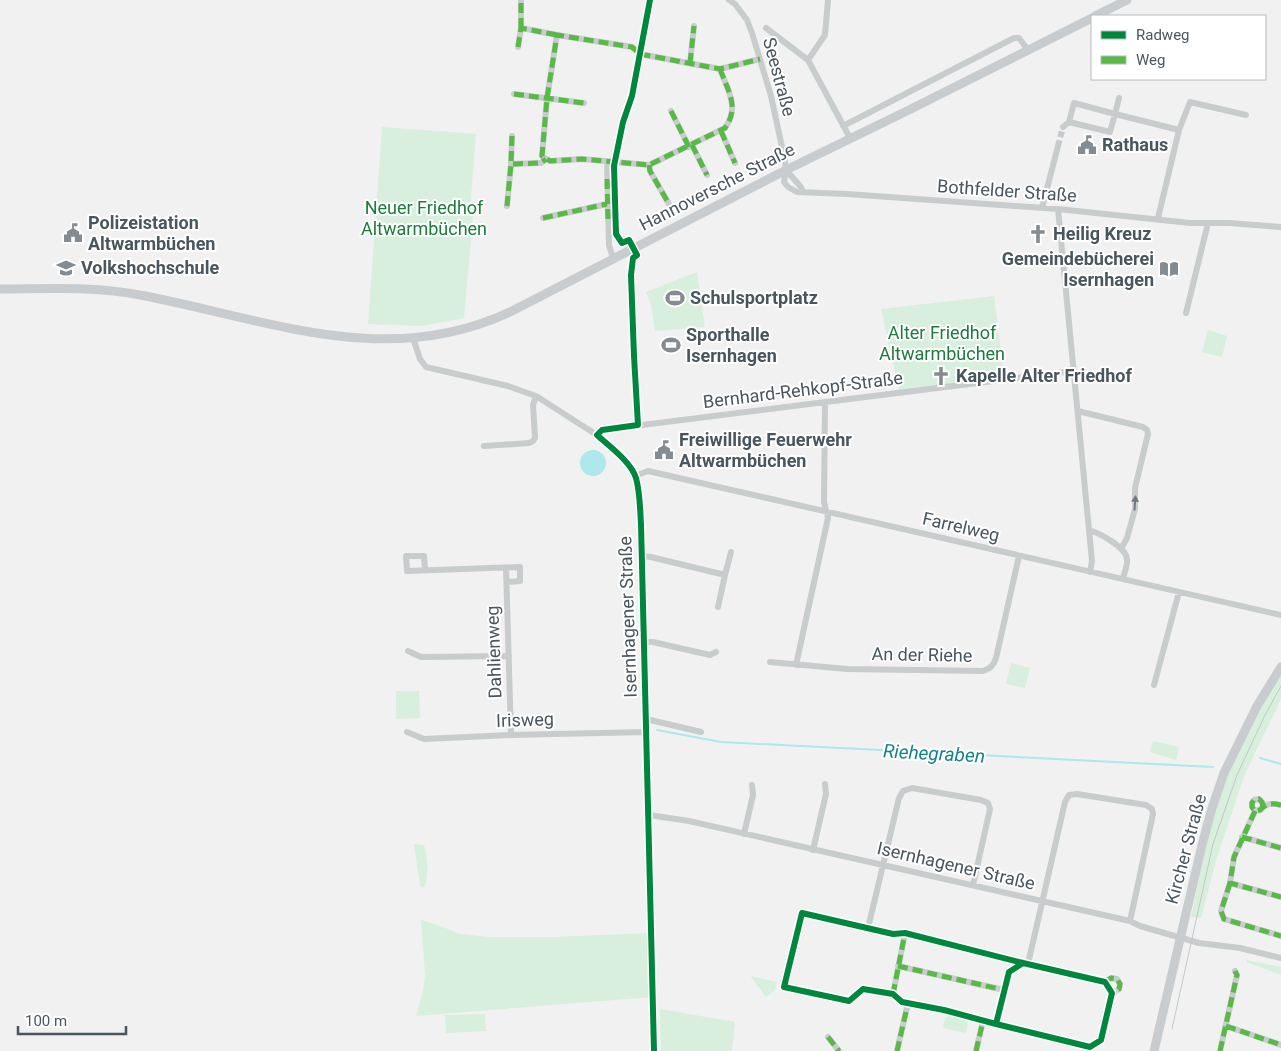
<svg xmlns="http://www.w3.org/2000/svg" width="1281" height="1051" viewBox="0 0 1281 1051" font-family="Roboto,sans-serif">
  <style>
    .green { fill: #d7efdc }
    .water { fill: #ade8eb }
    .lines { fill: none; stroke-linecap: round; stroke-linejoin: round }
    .stream { stroke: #ade8eb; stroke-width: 2 }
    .street-tunnel { stroke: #c7cacc; stroke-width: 6; stroke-dasharray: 6 3; stroke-linecap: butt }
    .street { stroke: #c8cccd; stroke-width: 6 }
    .secondary { stroke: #c9ccce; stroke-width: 9 }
    .tram { stroke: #c4c6c8; stroke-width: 1 }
    .quiet { stroke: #58b947; stroke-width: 5; stroke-dasharray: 10 5; stroke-linecap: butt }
    .cycleway-casing { stroke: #fff; stroke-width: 9 }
    .cycleway { stroke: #00873e; stroke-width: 6 }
    .oneway { fill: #6f797f }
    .labels { text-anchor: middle; stroke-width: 4; stroke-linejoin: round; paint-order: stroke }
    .street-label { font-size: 18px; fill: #49565d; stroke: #fff }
    .poi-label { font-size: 18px; font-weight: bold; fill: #49565d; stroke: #fff; text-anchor: start }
    .park-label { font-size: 18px; fill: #1b7c3c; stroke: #fff }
    .water-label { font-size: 19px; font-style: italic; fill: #128388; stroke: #fff }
  </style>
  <rect width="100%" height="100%" fill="#f1f1f1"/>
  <path class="green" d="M382 127 476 134 471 197 473 216 464 318 422 326 368 324Z
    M697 272 705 327 655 331 651 304 646 292Z
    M994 296 1004 376 899 390 881 309Z
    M1208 330 1227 336 1222 357 1202 352Z
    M1011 663 1030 668 1025 688 1006 684Z
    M1281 673V699L1244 776 1217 857 1201 918 1191 917C1200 876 1207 834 1221 794 1236 751 1258 712 1281 673Z
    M396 691H419L420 718 396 719Z
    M1153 741 1179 747 1176 760 1150 752Z
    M414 844 424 845C428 859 429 875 424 888L420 886Z
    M421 920 441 926 459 934 490 937H552L651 933 653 997 416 1016 423 991 425 976Z
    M1247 960 1281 967V975L1246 962Z
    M752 976 777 982 775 990 766 997 751 977Z
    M660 1009 735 1022 732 1051H661Z
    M485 1014 486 1031 446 1033 445 1015Z
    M953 1015 964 1018 968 1024 966 1033 943 1028 945 1018Z"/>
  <path class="water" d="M580 463a13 13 0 1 1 26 0a13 13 0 1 1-26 0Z"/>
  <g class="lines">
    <path class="stream" d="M657 730 721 742 1213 767
      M1260 758 1281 764"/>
    <path class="street-tunnel" d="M1058 146 1063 127"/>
    <path class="street" d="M729 0 735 4 747 20 752 33 771 96 785 161 786 170 784 182 788 187 797 192 847 194 1058 209 1190 223H1229L1281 227
      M521 28V0
      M766 28 808 60 850 138
      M518 47 521 28 557 35
      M808 60 825 35 828 0
      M690 63 694 26
      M720 69C728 91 740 107 725 128L649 165 582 159 550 161 542 156 547 98 557 35 632 47 640 54 720 69 760 59
      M514 94 584 103
      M1119 98 1115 114 1179 130
      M1074 103 1115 114 1110 132 1069 122Z
      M671 111 689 147
      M843 126 1014 38H1019L1028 50
      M1063 127 1069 122
      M721 131 735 163
      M512 136 511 164 541 163 546 159
      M692 145 707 175
      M607 161 609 245 613 258
      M649 165 650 171 669 204
      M786 170 801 187 803 192
      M507 206 511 164
      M1042 208 1058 146
      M1058 209 1092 561 1090 572
      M543 218 607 204
      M1158 218 1179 130 1190 102 1246 115
      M1186 313 1208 223
      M413 338 420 359 426 367 508 386 536 396 597 435 622 458 635 476 641 524 649 815 689 821 1130 921 1140 926 1199 943 1240 948 1281 958
      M1078 411 1143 427 1147 430 1148 434 1135 488V509L1127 538 1121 549
      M597 435 602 430C759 409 916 392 1073 371
      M484 446 529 443 533 441 535 438 533 405 536 396
      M635 476 648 471 1281 615
      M1089 530C1099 533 1126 547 1127 559 1128 565 1124 573 1123 579
      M641 556 651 557 725 575 718 607
      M506 568 511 735
      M425 570 424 556H406L407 571 520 567V581L507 582
      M725 575 731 552
      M644 642H653L710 655 716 652
      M408 651 421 657 509 656
      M770 662 847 669 983 671C991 668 993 666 996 658L1019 556
      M796 665 828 518 824 502 825 402
      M1154 685 1179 592
      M646 719 701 732
      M407 732 424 739 511 735 646 732
      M1263 807 1262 802 1259 799 1254 800 1252 803V807L1255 811 1260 810C1266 803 1272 803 1281 805
      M1255 811 1234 857 1230 883 1281 897
      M744 834 753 795 752 785
      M1242 837 1281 848
      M813 850 826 794 825 784
      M1230 883 1221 911 1224 919 1281 936
      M868 928 899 798 903 791 912 788 981 800 988 803 990 809 973 885
      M1028 964 1065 802 1069 795 1077 794 1146 805 1152 809 1153 814 1130 921
      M898 966 1004 990
      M1105 982 1111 978 1117 979 1120 984 1119 989 1112 993
      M893 994 905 933
      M996 1024 1090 1047 1101 1040 1112 993 1105 982 1023 963 905 933 893 934 802 913 784 987 849 1001 863 989 893 994 902 1002 944 1010 996 1024 1009 972 1023 963
      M1226 1026 1281 1045
      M828 1037 839 1051
      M897 1051 908 1003
      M976 1051 983 1021
      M1220 1051 1237 975 1235 971"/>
    <path class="secondary" d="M1095 16 1127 0
      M0 289C47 289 94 286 140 295 267 319 386 371 512 311L786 170 911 109 1092 18
      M1154 1051 1202 845 1212 808 1224 773 1257 706 1281 667"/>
    <path class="tram" d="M1172 1029 1213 844 1237 775 1265 715 1281 686"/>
    <path class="quiet" d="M521 28V0
      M518 47 521 28 557 35
      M690 63 694 26
      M720 69C728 91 740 107 725 128L649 165 582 159 550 161 542 156 547 98 557 35 632 47 640 54 720 69 760 59
      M514 94 584 103
      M671 111 689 147
      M721 131 735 163
      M512 136 511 164 541 163 546 159
      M692 145 707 175
      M649 165 650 171 669 204
      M607 179 608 224
      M507 206 511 164
      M543 218 607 204
      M1263 807 1262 802 1259 799 1254 800 1252 803V807L1255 811 1260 810C1266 803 1272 803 1281 805
      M1255 811 1234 857 1230 883 1281 897
      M1242 837 1281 848
      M1230 883 1221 911 1224 919 1281 936
      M898 966 1004 990
      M1105 982 1111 978 1117 979 1120 984 1119 989 1112 993
      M893 994 905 933
      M1226 1026 1281 1045
      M828 1037 839 1051
      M897 1051 908 1003
      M976 1051 983 1021
      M1220 1051 1237 975 1235 971"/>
    <g class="cycleway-casing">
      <path id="cycleway" d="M650 0 632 96 623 122 614 166 616 234 622 243 629 240 637 255 633 258 631 275 634 356 638 425 602 430 597 435C609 446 631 462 636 478 640 492 640 509 641 524L654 1051
        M996 1024 1090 1047 1101 1040 1112 993 1105 982 1023 963 905 933 893 934 802 913 784 987 849 1001 863 989 893 994 902 1002 944 1010 996 1024 1009 972 1023 963"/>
    </g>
    <use href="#cycleway" class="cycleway"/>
  </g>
  <defs><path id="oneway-solid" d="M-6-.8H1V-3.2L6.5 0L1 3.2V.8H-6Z" transform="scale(1.25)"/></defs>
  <use class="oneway" href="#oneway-solid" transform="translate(1135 503) rotate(-86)"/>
  <defs>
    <g id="civic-bare" transform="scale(1.5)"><path d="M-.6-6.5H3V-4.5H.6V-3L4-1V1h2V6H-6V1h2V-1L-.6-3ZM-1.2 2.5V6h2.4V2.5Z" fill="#848c91" stroke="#fff" stroke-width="2.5" paint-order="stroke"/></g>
    <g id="church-bare" transform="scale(1.5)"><path d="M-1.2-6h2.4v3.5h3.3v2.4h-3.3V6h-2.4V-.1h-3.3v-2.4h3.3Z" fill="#848c91" stroke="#fff" stroke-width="2.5" paint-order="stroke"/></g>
    <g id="university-bare" transform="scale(1.5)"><path d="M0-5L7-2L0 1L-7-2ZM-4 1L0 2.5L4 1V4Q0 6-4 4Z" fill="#848c91" stroke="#fff" stroke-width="2.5" paint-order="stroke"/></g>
    <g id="library-bare" transform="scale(1.5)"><path d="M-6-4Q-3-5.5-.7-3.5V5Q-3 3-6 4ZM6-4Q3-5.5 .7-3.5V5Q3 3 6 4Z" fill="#848c91" stroke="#fff" stroke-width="2.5" paint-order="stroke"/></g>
    <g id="stadium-bare" transform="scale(1.5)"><path d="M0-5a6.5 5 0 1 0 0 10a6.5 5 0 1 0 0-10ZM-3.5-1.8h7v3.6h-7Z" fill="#848c91" stroke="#fff" stroke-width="2.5" paint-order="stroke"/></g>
  </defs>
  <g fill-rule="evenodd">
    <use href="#civic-bare" x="1087" y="145"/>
    <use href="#civic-bare" x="73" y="233"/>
    <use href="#church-bare" x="1038" y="234"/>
    <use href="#university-bare" x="66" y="268"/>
    <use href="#library-bare" x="1169" y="269"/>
    <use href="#stadium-bare" x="675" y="298"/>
    <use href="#stadium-bare" x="671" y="345"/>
    <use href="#church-bare" x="941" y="376"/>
    <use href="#civic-bare" x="664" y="450"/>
  </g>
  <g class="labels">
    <g class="street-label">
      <text transform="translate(779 77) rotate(75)" y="6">Seestraße</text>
      <text transform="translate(717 187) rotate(-27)" y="6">Hannoversche Straße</text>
      <text transform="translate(1007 191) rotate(4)" y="6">Bothfelder Straße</text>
      <text transform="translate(803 390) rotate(-7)" y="6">Bernhard-Rehkopf-Straße</text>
      <text transform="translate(961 527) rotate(13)" y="6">Farrelweg</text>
      <text transform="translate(628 617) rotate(-92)" y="6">Isernhagener Straße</text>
      <text transform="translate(494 652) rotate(-92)" y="6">Dahlienweg</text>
      <text transform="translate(922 655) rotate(1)" y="6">An der Riehe</text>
      <text transform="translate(525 720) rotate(-2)" y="6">Irisweg</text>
      <text transform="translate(1186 849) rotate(-75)" y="6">Kircher Straße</text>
      <text transform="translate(956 866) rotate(13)" y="6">Isernhagener Straße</text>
    </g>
    <g class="poi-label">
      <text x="1102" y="151">Rathaus</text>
      <text x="88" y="229">Polizeistation<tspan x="88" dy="21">Altwarmbüchen</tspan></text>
      <text x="1053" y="240">Heilig Kreuz</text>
      <text x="1154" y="265" text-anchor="end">Gemeindebücherei<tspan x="1154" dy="21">Isernhagen</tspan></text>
      <text x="81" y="274">Volkshochschule</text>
      <text x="690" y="304">Schulsportplatz</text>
      <text x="686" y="341">Sporthalle<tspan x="686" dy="21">Isernhagen</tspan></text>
      <text x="956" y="382">Kapelle Alter Friedhof</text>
      <text x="679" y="446">Freiwillige Feuerwehr<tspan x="679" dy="21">Altwarmbüchen</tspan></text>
    </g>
    <g class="park-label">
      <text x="424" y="214">Neuer Friedhof<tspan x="424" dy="21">Altwarmbüchen</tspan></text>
      <text x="942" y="339">Alter Friedhof<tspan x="942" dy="21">Altwarmbüchen</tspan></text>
    </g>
    <g class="water-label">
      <text transform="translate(934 753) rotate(3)" y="7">Riehegraben</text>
    </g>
  </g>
  <rect x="1091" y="15" width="175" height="65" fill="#ffffff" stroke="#b6bbbe"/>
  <rect x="1101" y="31" width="25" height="8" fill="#00873e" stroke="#b6bbbe"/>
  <text x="1136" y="40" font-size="15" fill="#49565d">Radweg</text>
  <rect x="1101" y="56" width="25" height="8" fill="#58b947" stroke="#b6bbbe"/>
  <text x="1136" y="65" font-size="15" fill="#49565d">Weg</text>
  <path d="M18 1026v8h108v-8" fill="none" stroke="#49565d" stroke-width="2.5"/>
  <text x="25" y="1026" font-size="15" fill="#49565d" stroke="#ffffff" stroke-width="4" paint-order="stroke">100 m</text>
</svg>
